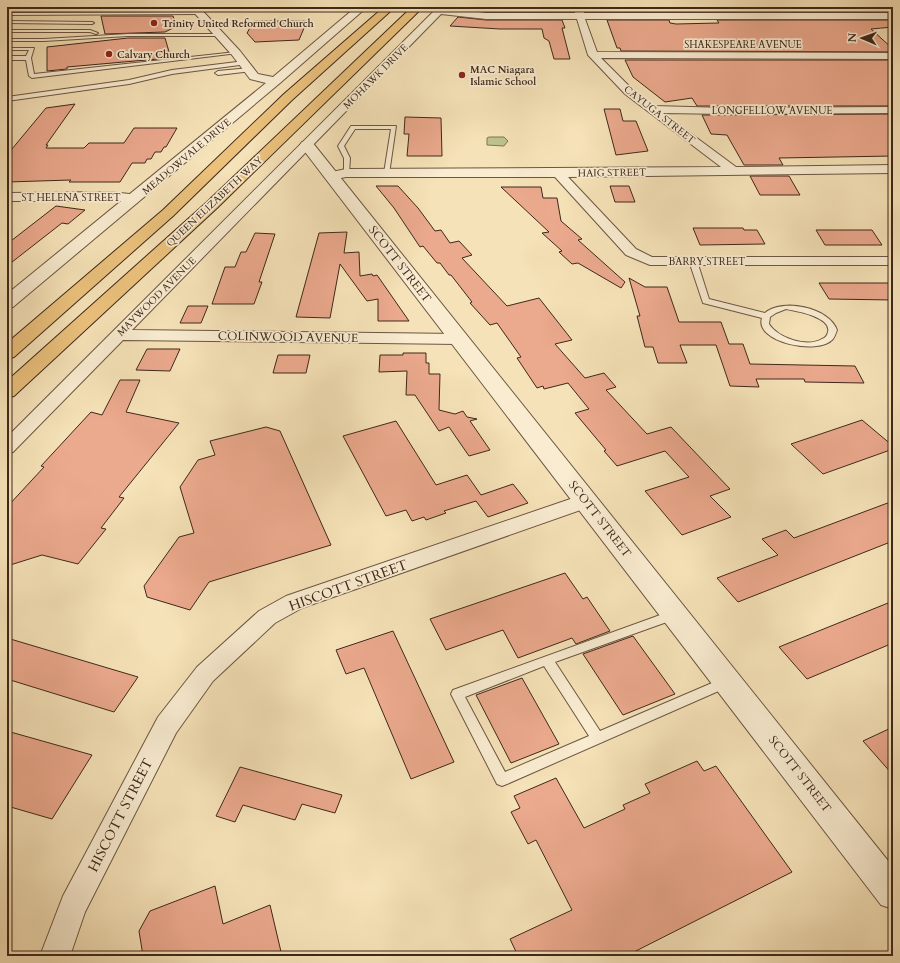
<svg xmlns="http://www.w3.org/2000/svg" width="900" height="963" viewBox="0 0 900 963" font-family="Cardo,serif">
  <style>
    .green { fill: #bec38d; stroke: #7e7654 }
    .building { fill: #eba98d; stroke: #3e281b }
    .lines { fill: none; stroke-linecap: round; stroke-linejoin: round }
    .service-casing { stroke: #6c5642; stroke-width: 2 }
    .minor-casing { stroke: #6c5642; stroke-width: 2 }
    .tertiary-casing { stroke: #6c5642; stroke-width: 2 }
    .motorway-casing { stroke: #3e281b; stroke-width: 2 }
    .service { fill: #f9ecd1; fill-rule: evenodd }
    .minor { fill: #f9ecd1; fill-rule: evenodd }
    .tertiary { fill: #f9ecd1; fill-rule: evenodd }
    .motorway { fill: #ebc17c; fill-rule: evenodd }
    .poi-dot { fill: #8f2418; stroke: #f9ecd1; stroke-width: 1.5 }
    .labels { text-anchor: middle; stroke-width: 3.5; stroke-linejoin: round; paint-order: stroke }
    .far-poi-label { font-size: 10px; font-weight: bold; fill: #3e281b; stroke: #f9ecd1; text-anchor: start }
    .far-street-label { font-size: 10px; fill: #3e281b; stroke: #f9ecd1 }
    .street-label { font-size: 12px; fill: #3e281b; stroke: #f9ecd1 }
    .near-street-label { font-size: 14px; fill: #3e281b; stroke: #f9ecd1 }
  </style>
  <rect width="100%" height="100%" fill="#f6e2b8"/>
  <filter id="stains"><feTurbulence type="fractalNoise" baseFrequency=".005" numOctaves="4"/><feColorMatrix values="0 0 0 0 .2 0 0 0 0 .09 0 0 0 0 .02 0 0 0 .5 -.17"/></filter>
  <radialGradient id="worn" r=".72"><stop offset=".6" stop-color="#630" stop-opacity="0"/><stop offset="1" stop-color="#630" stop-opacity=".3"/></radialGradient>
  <path class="green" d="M489 137H504L508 141 504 146 487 145V138Z"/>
  <path class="building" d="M99 7H169L171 11H100Z
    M469 7H491L528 10 526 7H557L558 12H486L467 9Z
    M708 7H893V12H711Z
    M602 8H664L665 12H604Z
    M101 16H173L177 26 165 32 105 34Z
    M458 17 486 20H562L565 28H562L570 59H554L549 41 544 38 542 29H500L450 26Z
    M607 20H669L670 23 676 24 719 23 717 20H893V27L871 29 893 49V52L621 51 620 48H617Z
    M254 21H307L299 40 255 42 247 33Z
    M128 38H165L170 55H168L169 58 67 67V69L47 71V47Z
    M625 60H893V106H697L692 98 665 102 633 77Z
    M75 104 46 145H48L46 148H84L89 143H124L134 128H177L166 147H164L161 152H155L151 159H147L145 163H132L120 182H69L71 180 7 182V155L46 108Z
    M604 109H620L623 121H636L648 151 616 155Z
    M893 114V156L779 158 783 165H744L727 135 711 134 702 115Z
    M405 117 441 118 442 156H407L409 134H404Z
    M750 176H789L800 195H760Z
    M376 186H398L418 208 435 231 441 230 450 243 459 241 472 255 462 258 507 306 539 298 572 340 555 344 585 378 604 373 616 387 606 390 647 434 671 427 730 489 710 496 731 517 682 535 645 491 689 477 665 451 617 466 604 451 606 450 575 413 589 409 568 383 544 389 543 386 537 388 517 358 521 357 497 323 490 325 470 303 472 302 451 275H449L440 263H437L423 246 420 247 394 208Z
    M610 186H629L635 202H615Z
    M501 187H541L543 198H557L561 221 582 239 578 240 625 282 621 288 578 263 572 264 559 252 562 251 542 233 549 232Z
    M56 206 85 210 68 224 62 223 7 266V244Z
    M693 228H743L744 230H757L765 244 700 245Z
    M816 230H872L882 245H825Z
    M347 232 344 253 359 252 360 276 372 274 373 276 377 275 409 321H378V299L367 301 340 264 330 318 296 317 319 233Z
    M255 233 275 234 259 282H262L254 304H212L225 267H235L241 252H246Z
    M629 278 645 287H667L679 322H721L729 344H743L750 364 855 366 864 383 805 382 804 379H756L759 387 730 386 716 345H680L687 363H658L653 347H645L637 316H640Z
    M819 283H893V300L829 299Z
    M188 306H208L201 323H180Z
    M147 349H180L170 371 136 370Z
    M403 353H426V363H429V374H440L439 410 455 414 463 411 467 417 477 419 470 421 490 450 469 456 449 427 439 431 415 395H406L407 371 379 372 380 355H403Z
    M278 355H310L306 373H273Z
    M120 380H140L126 412 179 423 119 497 124 498 101 528 106 529 78 564 42 555 7 566V507L44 467 41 466 91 412 102 415Z
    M862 420 893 446V449L823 474 791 444Z
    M396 421 436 485 467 475 481 495 513 484 528 503 488 517 476 501 444 511 446 513 426 520 424 517 412 521 406 510 386 516 343 436Z
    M266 427 280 431 331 545 209 582 190 610 147 597 144 586 179 537 194 533 180 487 198 460 215 455 210 441Z
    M893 501V541L738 602 717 578 778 555 762 539 786 530 794 538Z
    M565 573 583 599 587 597 610 631 576 644 572 638 518 658 503 630 446 650 430 619Z
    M893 601V643L807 679 779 647Z
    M393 631 454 762 411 779 364 668 346 674 336 650Z
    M633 636 675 694 623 715 583 654Z
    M7 638 138 677 114 712 7 679Z
    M522 678 559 744 511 763 476 695Z
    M893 727V775L863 741Z
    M7 731 92 755 52 819 7 806Z
    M697 761 704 771 716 766 792 872 626 956H518L510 939 572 910 536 840 528 844 511 812 520 808 514 796 556 778 584 828 625 809 623 805 650 793 645 784Z
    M240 767 342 795 335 813 302 804 295 820 243 805 235 822 216 816Z
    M215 886 223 924 270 905 282 956H143L139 931 150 911Z"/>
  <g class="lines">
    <g class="service-casing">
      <path id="service" d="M304 7H363L364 8 362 9 306 8Z
        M202 12 200 14 7 15V13Z
        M7 21 92 22 94 23 92 24 7 23Z
        M7 30H90L98 33 96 34 90 32H7Z
        M128 34H220L222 35 220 36H128L44 41H7V39H44Z
        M7 48H34L31 58 34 74 236 52 238 53 32 78 29 76 26 60H7V56H26L29 50H7Z
        M245 61 248 63 247 64 172 74 129 84 7 101V97L129 80 172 70Z
        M250 68 252 69V71L218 75 215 73 218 71Z
        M351 126H396L389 174 384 173 391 129H355L344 146 350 158 349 173 344 174V158L338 146Z
        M690 259H696L697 261 709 299 765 313C782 298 829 307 837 330 836 333 835 336 833 339 818 356 754 342 762 318L703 303 689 261ZM786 309C796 311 832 317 828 332 827 336 825 338 822 339 807 348 778 338 769 324L770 317 776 313Z
        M674 610 678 612 680 615 678 618 555 662 600 731 726 677 730 678 732 682 730 686 507 784 502 786 497 784 451 694 453 690ZM544 666 589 736 505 772 465 697Z"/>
    </g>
    <g class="minor-casing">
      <path id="minor" d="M438 7 486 13H575V7H583L584 13H893V19H585L597 52 893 53V59L601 58 633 90 654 106 727 108 893 107V113L727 114 663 113 736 167 893 165V173L568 177 636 249 652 257H893V265H650L626 255 555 177H346L331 180 327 179 325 176 327 173 346 169 721 167 625 94 588 55 577 19H486L441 14 132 330 459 334 465 336 467 339 465 342 459 344 123 340 13 452 7 454V437Z
        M112 192 138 195 140 198 138 201H7V193Z
        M585 494 592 496 595 501 592 506 302 608 275 623 213 681 176 733 85 912 70 956H40L63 896 158 717 197 667 259 611 286 596Z"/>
    </g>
    <g class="tertiary-casing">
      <path id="tertiary" d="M189 7H199L240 51 258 74 273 77 356 7H367L280 83 13 307 7 308V294L266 83 250 79 232 55Z
        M307 141 312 142 893 867V909L881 905 302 148 300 145 302 142Z"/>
    </g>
    <g class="motorway-casing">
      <path id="motorway" d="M384 7H395L292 100 173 216 14 357 7 359V343L163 210 284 94Z
        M412 7H423L217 208 14 396 7 398V381L207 202Z"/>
    </g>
    <use href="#service" class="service"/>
    <use href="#minor" class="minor"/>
    <use href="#tertiary" class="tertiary"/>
    <use href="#motorway" class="motorway"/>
  </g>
  <g class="poi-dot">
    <circle cx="154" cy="23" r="4"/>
    <circle cx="109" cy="54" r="4"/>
    <circle cx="462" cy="75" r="4"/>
  </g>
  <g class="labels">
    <g class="far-poi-label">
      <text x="162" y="27">Trinity United Reformed Church</text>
      <text x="117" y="58">Calvary Church</text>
      <text x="470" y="73">MAC Niagara<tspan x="470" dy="12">Islamic School</tspan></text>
    </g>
    <g class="far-street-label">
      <text x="743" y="48">SHAKESPEARE AVENUE</text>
      <text transform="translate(375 76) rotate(-45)" y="4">MOHAWK DRIVE</text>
      <text x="772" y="114">LONGFELLOW AVENUE</text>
      <text transform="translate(660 114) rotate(38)" y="4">CAYUGA STREET</text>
      <text transform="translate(186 156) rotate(-40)" y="4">MEADOWVALE DRIVE</text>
      <text transform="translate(612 172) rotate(-1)" y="4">HAIG STREET</text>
      <text x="71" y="201">ST HELENA STREET</text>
      <text transform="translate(214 201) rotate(-43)" y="4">QUEEN ELIZABETH WAY</text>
      <text x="707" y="265">BARRY STREET</text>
      <text transform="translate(156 296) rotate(-45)" y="4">MAYWOOD AVENUE</text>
    </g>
    <g class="street-label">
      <text transform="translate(400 264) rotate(52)" y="4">SCOTT STREET</text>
      <text transform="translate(288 337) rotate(1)" y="4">COLINWOOD AVENUE</text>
      <text transform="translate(600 519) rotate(52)" y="4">SCOTT STREET</text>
      <text transform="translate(800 774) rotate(52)" y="4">SCOTT STREET</text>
    </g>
    <g class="near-street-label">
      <text transform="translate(348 585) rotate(-20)" y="5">HISCOTT STREET</text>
      <text transform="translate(120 815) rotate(-63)" y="5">HISCOTT STREET</text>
    </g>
  </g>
  <rect width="900" height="963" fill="none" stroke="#f6e2b8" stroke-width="24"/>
  <rect x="8" y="8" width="884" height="947" fill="none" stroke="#3e281b" stroke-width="2"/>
  <rect x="12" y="12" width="876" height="939" fill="none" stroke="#3e281b"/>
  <g transform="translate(862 38) rotate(272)" stroke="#f9ecd1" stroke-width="3" paint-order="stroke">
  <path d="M0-3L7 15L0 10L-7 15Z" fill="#3e281b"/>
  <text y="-6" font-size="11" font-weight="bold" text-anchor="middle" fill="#3e281b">N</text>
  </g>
  <rect width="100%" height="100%" filter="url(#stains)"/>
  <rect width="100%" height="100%" fill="url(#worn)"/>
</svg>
